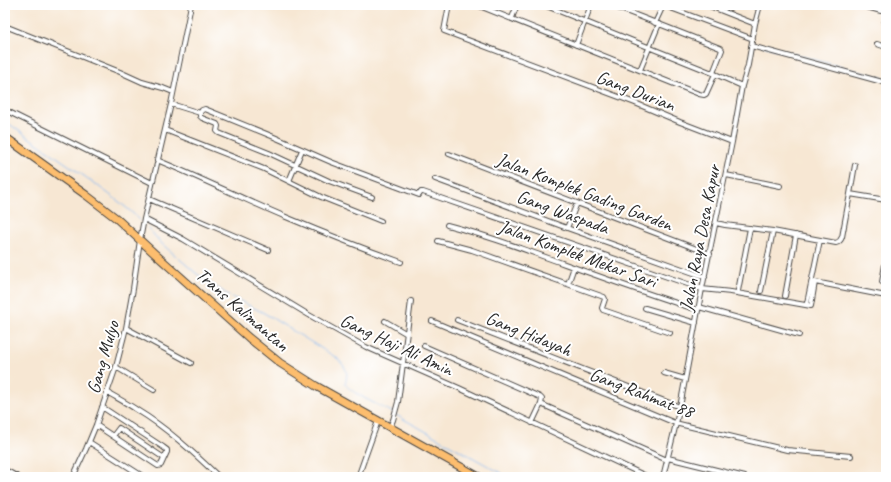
<svg xmlns="http://www.w3.org/2000/svg" width="891" height="482" viewBox="0 0 891 482" font-family="Caveat,sans-serif">
  <style>
    .lines { fill: none; stroke-linecap: round; stroke-linejoin: round }
    .stream { stroke: #82b7f0; stroke-width: 1 }
    .minor-casing { stroke: #4a4744; stroke-width: 6 }
    .trunk-casing { stroke: #4a4744; stroke-width: 9 }
    .minor { stroke: #fff; stroke-width: 4 }
    .trunk { stroke: #fcbd6e; stroke-width: 7 }
    .labels { text-anchor: middle; stroke-width: 4; stroke-linejoin: round; paint-order: stroke }
    .street-label { font-size: 19px; fill: #2b2b2b; stroke: #fff }
  </style>
  <rect width="100%" height="100%" fill="#fff"/>
  <filter id="ink" filterUnits="userSpaceOnUse"><feTurbulence type="fractalNoise" baseFrequency=".025" numOctaves="2"/><feDisplacementMap in="SourceGraphic" scale="8" xChannelSelector="R" yChannelSelector="G"/><feConvolveMatrix kernelMatrix="1 2 1 2 8 2 1 2 1" color-interpolation-filters="sRGB"/></filter>
  <filter id="wash" filterUnits="userSpaceOnUse"><feTurbulence type="fractalNoise" baseFrequency=".012" numOctaves="4" result="noise"/><feDisplacementMap in="SourceGraphic" scale="16" xChannelSelector="R" yChannelSelector="G"/><feGaussianBlur stdDeviation="0.9" result="paint"/><feColorMatrix in="noise" values="0 0 0 0 0 0 0 0 0 0 0 0 0 0 0 0 0 1.4 0 .05"/><feComposite in="paint" operator="in"/></filter>
  <g filter="url(#wash)">
    <rect width="100%" height="100%" fill="#f7e7d3"/>
    <g class="lines">
      <path class="stream" d="M760 45 886 79
        M5 121C36 143 68 164 98 186 113 197 128 208 141 221
        M148 228 162 244 197 274 228 295 264 313 337 358C346 368 349 371 345 384 351 393 382 407 394 413
        M396 415 508 477"/>
    </g>
  </g>
  <g filter="url(#ink)">
    <g class="lines">
      <g class="minor-casing">
        <path id="minor" d="M449 5 444 31 635 103 680 122 732 142
          M477 5 699 94 704 95 706 94 715 74
          M544 5 715 74 742 86
          M610 5 659 24 640 70
          M654 5 662 8 655 23
          M707 5 755 24
          M752 5 759 8
          M860 5 881 11
          M668 7 753 39
          M512 18 517 5
          M884 23 886 24
          M659 24 720 48 722 50 713 73
          M5 26 120 72 142 82 163 88 173 92
          M877 44 886 47
          M576 45 591 5
          M751 46 886 83
          M171 104 200 113V116L202 118 217 124 218 126 217 131 219 133 269 153 329 181 372 197
          M5 110 152 183
          M200 113 202 110 205 109 274 137 331 162 419 195 421 192H423L702 289 731 292 811 306 815 282 886 296
          M165 130 264 169 321 197 381 221
          M449 154 710 254
          M157 160C201 178 243 199 286 217 324 233 362 248 401 262
          M726 175 780 186
          M435 179 567 228 705 277
          M289 181 302 150
          M850 194 855 165
          M149 199 268 250
          M144 219 183 239 309 315 366 347 459 388 648 477
          M716 223 725 225 773 231 836 243C839 242 841 240 842 237L850 194 886 200
          M447 225C478 233 507 243 537 254 590 273 644 293 698 310
          M567 228 577 203
          M438 241 472 250 604 297 605 299 602 308 603 310 670 333
          M882 282 886 259
          M568 284 574 267
          M738 291 750 228
          M761 291 773 231
          M785 296 796 235
          M807 303 820 240
          M699 307 799 335
          M645 308 696 323
          M457 320 680 407
          M385 321 407 334
          M432 321 675 423 787 450 851 456
          M126 328 191 363
          M424 346 540 397 542 399 541 404 667 460
          M116 367 154 390
          M664 373 685 379
          M107 392C117 398 127 403 137 410 167 428 194 453 219 477
          M532 423 541 404
          M96 425 158 466 161 465 167 452V450L163 447 102 407
          M390 427 393 420 398 402 411 301
          M113 436 119 428 164 458
          M89 442 144 477
          M668 458 745 477
          M5 470 18 477
          M73 477 86 449 96 425 116 367 126 328 133 289 140 240 144 219 171 104 191 5
          M358 477 378 421
          M663 477 680 407 702 289 732 142 742 86 748 65 755 24 760 5"/>
      </g>
      <g class="trunk-casing">
        <path id="trunk" d="M5 137 86 195 116 218 154 253 249 338 280 363 316 386 479 477"/>
      </g>
      <use href="#minor" class="minor"/>
      <use href="#trunk" class="trunk"/>
    </g>
  </g>
  <g class="labels">
    <g class="street-label">
      <text transform="translate(636 90) rotate(21)" y="7">Gang Durian</text>
      <text transform="translate(585 191) rotate(21)" y="7">Jalan Komplek Gading Garden</text>
      <text transform="translate(563 211) rotate(20)" y="7">Gang Waspada</text>
      <text transform="translate(699 238) rotate(-79)" y="7">Jalan Raya Desa Kapur</text>
      <text transform="translate(578 253) rotate(20)" y="7">Jalan Komplek Mekar Sari</text>
      <text transform="translate(243 309) rotate(41)" y="7">Trans Kalimantan</text>
      <text transform="translate(529 333) rotate(22)" y="7">Gang Hidayah</text>
      <text transform="translate(397 344) rotate(25)" y="7">Gang Haji Ali Amin</text>
      <text transform="translate(102 357) rotate(-74)" y="7">Gang Mulyo</text>
      <text transform="translate(642 392) rotate(21)" y="7">Gang Rahmat 88</text>
    </g>
  </g>
  <rect width="891" height="482" fill="none" stroke="#fff" stroke-width="20"/>
</svg>
